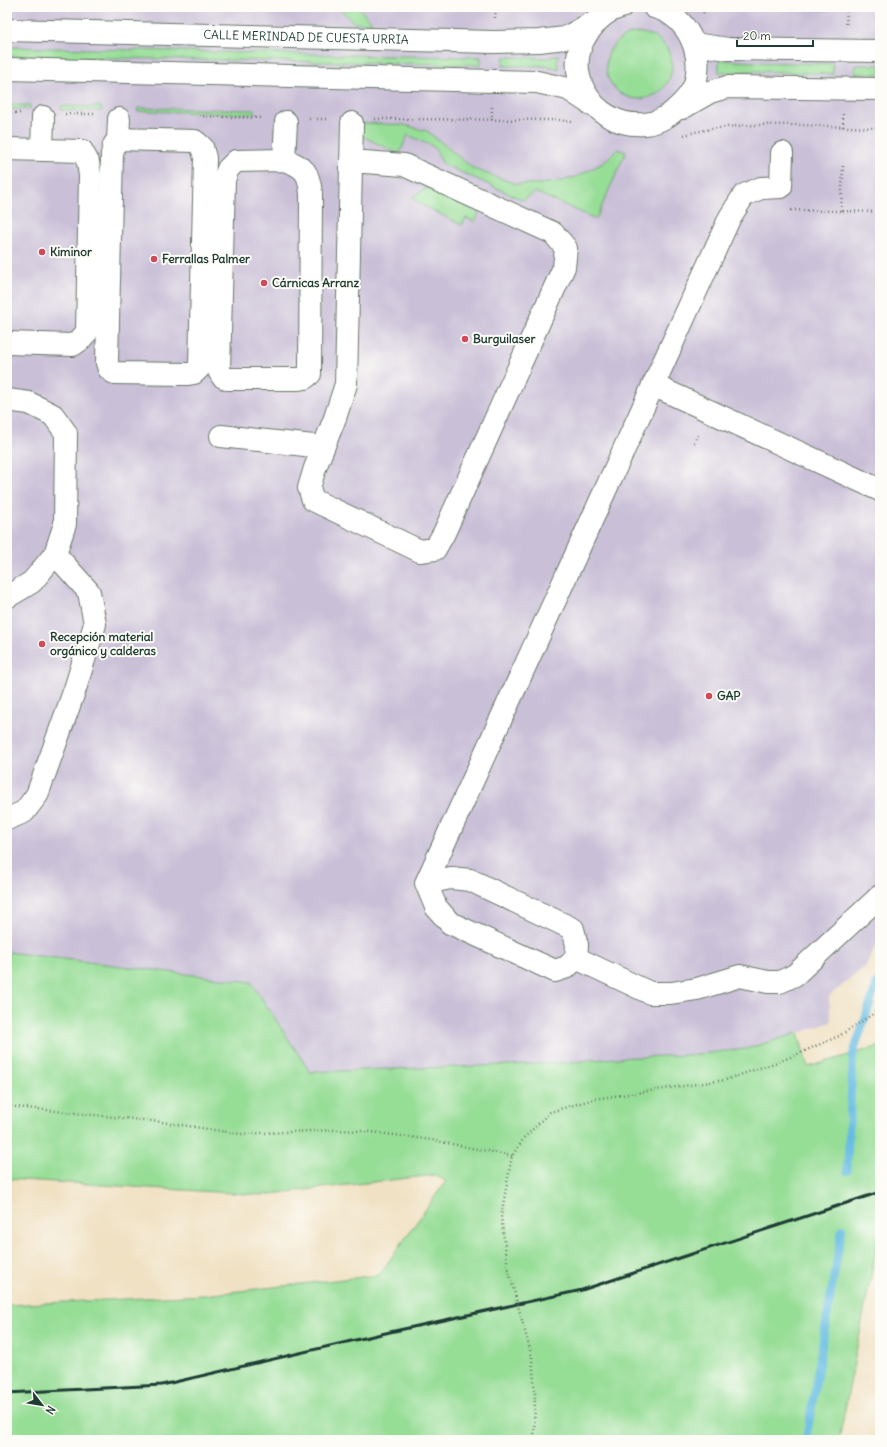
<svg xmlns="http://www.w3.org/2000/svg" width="887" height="1447" viewBox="0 0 887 1447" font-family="Delius,sans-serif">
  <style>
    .industrial { fill: #c9bfd7 }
    .green { fill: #96dd96; stroke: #5a8d65 }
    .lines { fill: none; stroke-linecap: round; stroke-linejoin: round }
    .stream { stroke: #65bce2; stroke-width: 8 }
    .minor-casing { stroke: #687666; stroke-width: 24 }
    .path { stroke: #687666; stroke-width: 2.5; stroke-dasharray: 1 3; stroke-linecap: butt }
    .minor { stroke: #fff; stroke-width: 22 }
    .rail { stroke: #1f3d34; stroke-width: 3 }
    .path-bridge { stroke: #687666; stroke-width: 2.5; stroke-dasharray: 1 3; stroke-linecap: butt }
    .poi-dot { fill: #d1495b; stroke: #fdfcf7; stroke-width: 1.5 }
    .labels { text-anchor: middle; stroke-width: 4; stroke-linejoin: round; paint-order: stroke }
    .street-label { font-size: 12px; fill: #1f3d34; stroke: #fdfcf7 }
    .poi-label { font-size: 12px; font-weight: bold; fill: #1f3d34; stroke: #fdfcf7; text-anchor: start }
  </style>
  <rect width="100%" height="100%" fill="#fdfcf7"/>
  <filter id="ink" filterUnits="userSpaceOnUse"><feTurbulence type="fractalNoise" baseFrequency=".025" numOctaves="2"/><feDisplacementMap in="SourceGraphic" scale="8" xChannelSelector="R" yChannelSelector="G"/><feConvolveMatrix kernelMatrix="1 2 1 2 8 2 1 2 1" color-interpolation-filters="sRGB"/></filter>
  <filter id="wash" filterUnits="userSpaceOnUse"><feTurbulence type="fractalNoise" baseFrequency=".012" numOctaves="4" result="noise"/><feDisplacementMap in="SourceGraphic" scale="16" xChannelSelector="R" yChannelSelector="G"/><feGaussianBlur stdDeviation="0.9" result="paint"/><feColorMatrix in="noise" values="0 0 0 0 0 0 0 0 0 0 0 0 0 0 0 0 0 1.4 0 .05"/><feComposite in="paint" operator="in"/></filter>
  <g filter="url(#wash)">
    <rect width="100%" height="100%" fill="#f0e1c3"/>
    <path class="industrial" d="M7 7H880V941L874 949 865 967 829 996 831 1022 773 1042 746 1049 689 1055 616 1058 562 1063 310 1072 251 982 7 952Z"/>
    <path class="green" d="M338 7H358L373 23H354Z
      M606 66a33 33 0 1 1 66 0a33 33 0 1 1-66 0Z
      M7 47 389 56 481 57V65L7 56Z
      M559 55 557 62 559 69 548 66H503L504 57 548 58Z
      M719 60 753 62 833 64V74L752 71 719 73Z
      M855 65H880V74H855Z
      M7 105H30V109H7Z
      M62 106 101 107 102 111 61 110Z
      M138 108 255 110 256 114 137 111Z
      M363 123 404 125 427 131 474 169 516 184H539L558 182 576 177 603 163 617 149 626 152 596 219 535 192 523 200 443 164 434 147 408 135 399 154 362 136Z
      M427 188 479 213 475 222 466 218 462 225 418 203 413 196Z
      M7 952 251 982 310 1072 562 1063 616 1058 689 1055 746 1049 798 1033 808 1067 880 1046V1229L839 1440H7V1305L204 1295 379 1275 446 1181 434 1175 262 1195 7 1179Z"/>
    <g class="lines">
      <path class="stream" d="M847 1171 853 1054 877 983 880 980
        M806 1440 842 1229"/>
    </g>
  </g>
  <g filter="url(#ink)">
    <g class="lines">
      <g class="minor-casing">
        <g id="minor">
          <path d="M621 7C610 10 601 16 594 25 555 65 591 129 645 124 656 123 668 117 675 110 683 103 691 95 695 84 704 52 687 15 654 7"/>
          <path id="s1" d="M7 30 494 42 539 41 565 38 599 19"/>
          <path d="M694 44 728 49 880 51"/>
          <path d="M7 69 537 82 568 89 594 106"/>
          <path d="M682 108 710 92 727 87 880 89"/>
          <path d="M118 139 114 145 112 154 107 363 109 369 114 373 188 374 194 373 200 367 205 158 202 147 195 141 118 139 119 119"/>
          <path d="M7 149 82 151 88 162 90 176 87 332 80 340 73 345 7 343"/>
          <path d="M42 149 43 117"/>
          <path d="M284 160C305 167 309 172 311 194L310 374 305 378 299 379H227L222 376 219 371 224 180 228 169 236 161Z"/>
          <path d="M284 160 286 122"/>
          <path d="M351 161 404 165 553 233 566 248 564 267 444 533 435 549 420 551 313 500 309 488 315 468 335 418 346 384 352 123"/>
          <path d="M653 385 880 490"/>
          <path d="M7 400 29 403 53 415 66 433 65 524 55 554 32 582 7 597"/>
          <path d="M221 436 323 447"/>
          <path d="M7 819 24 812 37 795 75 689 95 624 89 592 55 554"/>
          <path d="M426 883 451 878 470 880 573 929 577 945 576 958 567 967 555 971 450 923 436 907 426 883 730 217 744 195 761 188 781 187 782 153"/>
          <path d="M576 958 650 993H671L697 989 740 976 768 982H780L795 975 880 896"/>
        </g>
      </g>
      <path class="path" d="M729 7 746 8 847 9 846 27
        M847 9 880 10
        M703 13 708 7
        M495 18 496 7
        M7 113H20
        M65 114H96
        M199 116 262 118
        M309 119H328
        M375 119 560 120 572 122
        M492 120V105
        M843 127V112
        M684 135C743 118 819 127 880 128
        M791 210 880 212
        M841 211 843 166
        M694 443 699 433
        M7 1106 162 1122 240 1134 335 1130 364 1131 432 1140 512 1156
        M508 1269 501 1216 512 1156 524 1138 550 1112 594 1099 725 1080 786 1059 839 1036 873 1014 880 1008
        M532 1357 535 1393 534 1440"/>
      <use href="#minor" class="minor"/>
      <path class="rail" d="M7 1393 162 1385 390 1332 582 1290 880 1192"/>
      <path class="path-bridge" d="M508 1269 532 1357"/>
    </g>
  </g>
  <g class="poi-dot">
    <circle cx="42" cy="252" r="4"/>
    <circle cx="154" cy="259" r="4"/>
    <circle cx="264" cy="283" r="4"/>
    <circle cx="465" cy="339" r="4"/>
    <circle cx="42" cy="644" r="4"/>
    <circle cx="709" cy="696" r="4"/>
  </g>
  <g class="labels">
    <g class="street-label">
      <text dy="4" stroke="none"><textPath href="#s1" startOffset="299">CALLE MERINDAD DE CUESTA URRIA</textPath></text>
    </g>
    <g class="poi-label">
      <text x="50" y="256">Kiminor</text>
      <text x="162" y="263">Ferrallas Palmer</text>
      <text x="272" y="287">Cárnicas Arranz</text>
      <text x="473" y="343">Burguilaser</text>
      <text x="50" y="641">Recepción material<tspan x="50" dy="14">orgánico y calderas</tspan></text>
      <text x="717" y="700">GAP</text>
    </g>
  </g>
  <rect width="887" height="1447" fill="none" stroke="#fdfcf7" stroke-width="24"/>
  <g transform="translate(42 1405) rotate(121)" stroke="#fdfcf7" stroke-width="3" paint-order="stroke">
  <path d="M0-3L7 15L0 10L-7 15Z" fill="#1f3d34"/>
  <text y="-6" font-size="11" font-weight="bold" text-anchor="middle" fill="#1f3d34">N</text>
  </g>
  <path d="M737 40v6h76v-6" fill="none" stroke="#1f3d34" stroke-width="2"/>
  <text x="743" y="40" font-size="12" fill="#1f3d34" stroke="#fdfcf7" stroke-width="3" paint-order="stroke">20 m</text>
</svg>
